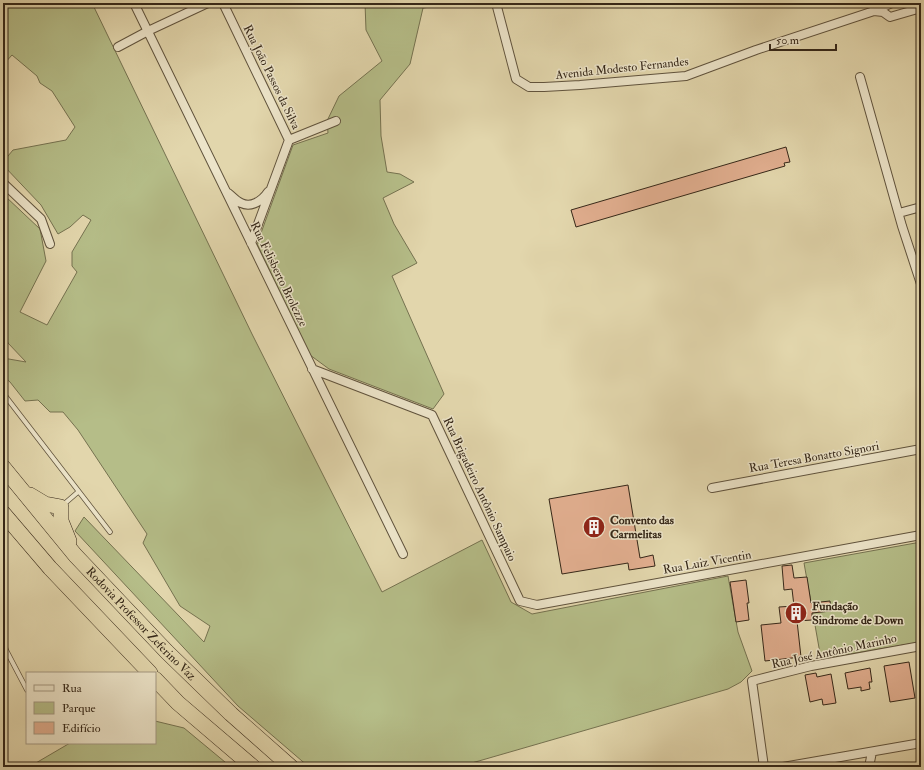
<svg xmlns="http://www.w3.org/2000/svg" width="924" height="770" viewBox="0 0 924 770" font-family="'IM FELL Double Pica',serif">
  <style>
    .green { fill: #b5bd88; stroke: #757250 }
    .building { fill: #e1ae8f; stroke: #352718 }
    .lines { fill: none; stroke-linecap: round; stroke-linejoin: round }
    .lane-casing { stroke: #60533d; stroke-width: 5.5 }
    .street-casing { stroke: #60533d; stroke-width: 10 }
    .highway-casing { stroke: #352718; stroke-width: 16 }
    .lane { stroke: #ece4c9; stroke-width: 4 }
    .street { stroke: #ece4c9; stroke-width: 8 }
    .highway { stroke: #e2d6ac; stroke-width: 15 }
    .labels { text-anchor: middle; stroke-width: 3; stroke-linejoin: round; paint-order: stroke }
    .street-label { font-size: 12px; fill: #352718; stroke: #ece4c9 }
    .poi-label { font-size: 12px; font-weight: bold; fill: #352718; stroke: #ece4c9; text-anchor: start }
  </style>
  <rect width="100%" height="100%" fill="#e2d6ac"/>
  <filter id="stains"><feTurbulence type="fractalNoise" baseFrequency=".005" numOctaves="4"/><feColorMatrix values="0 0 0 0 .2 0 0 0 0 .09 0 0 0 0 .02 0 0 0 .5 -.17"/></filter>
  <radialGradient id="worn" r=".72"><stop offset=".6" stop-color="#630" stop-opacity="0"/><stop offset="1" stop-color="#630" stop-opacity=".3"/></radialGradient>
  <path class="green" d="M3 3H92L252 334 382 592 482 540 511 602 532 614 728 576 738 632 752 671 741 682 728 689 458 767H309L238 706 75 531 84 517 204 642 210 626 180 606 143 543 147 534 78 430 63 412H50L38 400 25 401 10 382 3 376V358L26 362 8 343 3 327V198L5 196 40 229 46 261 20 312 47 325 77 272 72 266V252L91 220 83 215 70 227 58 234 41 205 3 165V162L13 150 66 140 75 127 52 91 40 83 37 76 12 55 3 65Z
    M365 3H460L423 8 410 64 380 100 381 136 387 172 400 174 414 182 383 198 394 224 417 263 392 276 444 394 433 409 329 369 310 355 257 244 293 145 328 133 327 121 339 96 382 61 366 30Z
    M921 542V642L821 659 804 563Z
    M155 721 184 728 231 767H29L70 743H155Z"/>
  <path class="building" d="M786 147 790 162 784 163 785 166 576 227 571 210Z
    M628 485 640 558 653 555 655 566 629 570 628 563 562 574 549 499Z
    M792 565 794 578 807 577 811 603 830 601 831 611 812 613V620L797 621 801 657 765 661 761 625 781 623 779 607 794 606 792 589 784 590 782 566Z
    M746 580 749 603H747L749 620 736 622 730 582Z
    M909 662 915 698 890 702 884 666Z
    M870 668 872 682H869L870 689 861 691V687L848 689 845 673Z
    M816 673 817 677 831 674 836 703 823 705 822 699 810 702 805 675Z"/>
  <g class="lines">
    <g class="lane-casing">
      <path id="lane" d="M3 393 110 532
        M63 505 78 492
        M3 640 6 650 27 690"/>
    </g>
    <g class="street-casing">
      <path id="street" d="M134 3 403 554
        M223 3 289 140
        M496 3 516 79 529 87H544L580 85 686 76 756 50 874 11 892 3
        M874 11 883 12 890 17 921 8
        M118 47 148 31 208 3
        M860 77 902 226 921 284
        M3 183 41 219 50 244
        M228 193C232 196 236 201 241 203 251 208 262 201 268 192
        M899 213 921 207
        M251 243 289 140 336 121
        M312 369 432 415 520 601 537 605 921 535
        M712 488 921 449
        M764 767 752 681 811 666 921 646
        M783 767 921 743
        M869 767 872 752"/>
    </g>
    <g class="highway-casing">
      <g id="highway">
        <path id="s1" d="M3 467 75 555 167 652 231 714 291 767"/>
        <path d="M30 495 45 504 61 507V521L69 541"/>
        <path d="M3 513 50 568 150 673"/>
        <path d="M155 679 178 703 253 767"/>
      </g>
    </g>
    <use href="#lane" class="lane"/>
    <use href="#street" class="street"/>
    <use href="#highway" class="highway"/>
  </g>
  <defs>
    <g id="building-disc" transform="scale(1.15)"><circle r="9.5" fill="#8f2418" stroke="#ece4c9"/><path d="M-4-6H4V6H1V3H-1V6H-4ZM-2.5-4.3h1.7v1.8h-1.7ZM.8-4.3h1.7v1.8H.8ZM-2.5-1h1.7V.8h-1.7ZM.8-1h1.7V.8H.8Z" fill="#fff"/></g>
  </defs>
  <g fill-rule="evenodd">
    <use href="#building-disc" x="594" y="527"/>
    <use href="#building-disc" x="796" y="613"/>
  </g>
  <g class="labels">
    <g class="street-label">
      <text transform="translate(622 68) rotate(-6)" y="4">Avenida Modesto Fernandes</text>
      <text transform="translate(272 77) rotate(64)" y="4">Rua João Passos da Silva</text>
      <text transform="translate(279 274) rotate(64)" y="4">Rua Felisberto Brolezze</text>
      <text transform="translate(814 457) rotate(-10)" y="4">Rua Teresa Bonatto Signori</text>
      <text transform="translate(480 489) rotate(65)" y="4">Rua Brigadeiro Antônio Sampaio</text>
      <text transform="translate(707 562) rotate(-10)" y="4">Rua Luiz Vicentin</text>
      <text dy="4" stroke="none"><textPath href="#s1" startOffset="209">Rodovia Professor Zeferino Vaz</textPath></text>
      <text transform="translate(834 651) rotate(-12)" y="4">Rua José Antônio Marinho</text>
    </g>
    <g class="poi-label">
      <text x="610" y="524">Convento das<tspan x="610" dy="14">Carmelitas</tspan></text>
      <text x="812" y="610">Fundação<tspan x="812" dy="14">Sindrome de Down</tspan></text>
    </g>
  </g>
  <rect width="924" height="770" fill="none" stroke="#e2d6ac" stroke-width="16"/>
  <rect x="4" y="4" width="916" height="762" fill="none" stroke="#352718" stroke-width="2"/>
  <rect x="8" y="8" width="908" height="754" fill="none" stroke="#352718"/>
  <rect x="26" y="672" width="130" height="72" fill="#ece4c9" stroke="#a39882"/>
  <rect x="34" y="685" width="20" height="6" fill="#ece4c9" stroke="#a39882"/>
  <text x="62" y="692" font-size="12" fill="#352718">Rua</text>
  <rect x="34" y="702" width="20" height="12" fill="#b5bd88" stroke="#a39882"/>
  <text x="62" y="712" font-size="12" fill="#352718">Parque</text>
  <rect x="34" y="722" width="20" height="12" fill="#e1ae8f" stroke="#a39882"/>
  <text x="62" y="732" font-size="12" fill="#352718">Edifício</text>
  <path d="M770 44v6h66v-6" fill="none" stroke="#352718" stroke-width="2"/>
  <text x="776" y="44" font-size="12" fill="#352718" stroke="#ece4c9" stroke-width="3" paint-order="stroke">50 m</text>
  <rect width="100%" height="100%" filter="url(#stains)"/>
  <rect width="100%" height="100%" fill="url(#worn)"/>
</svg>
